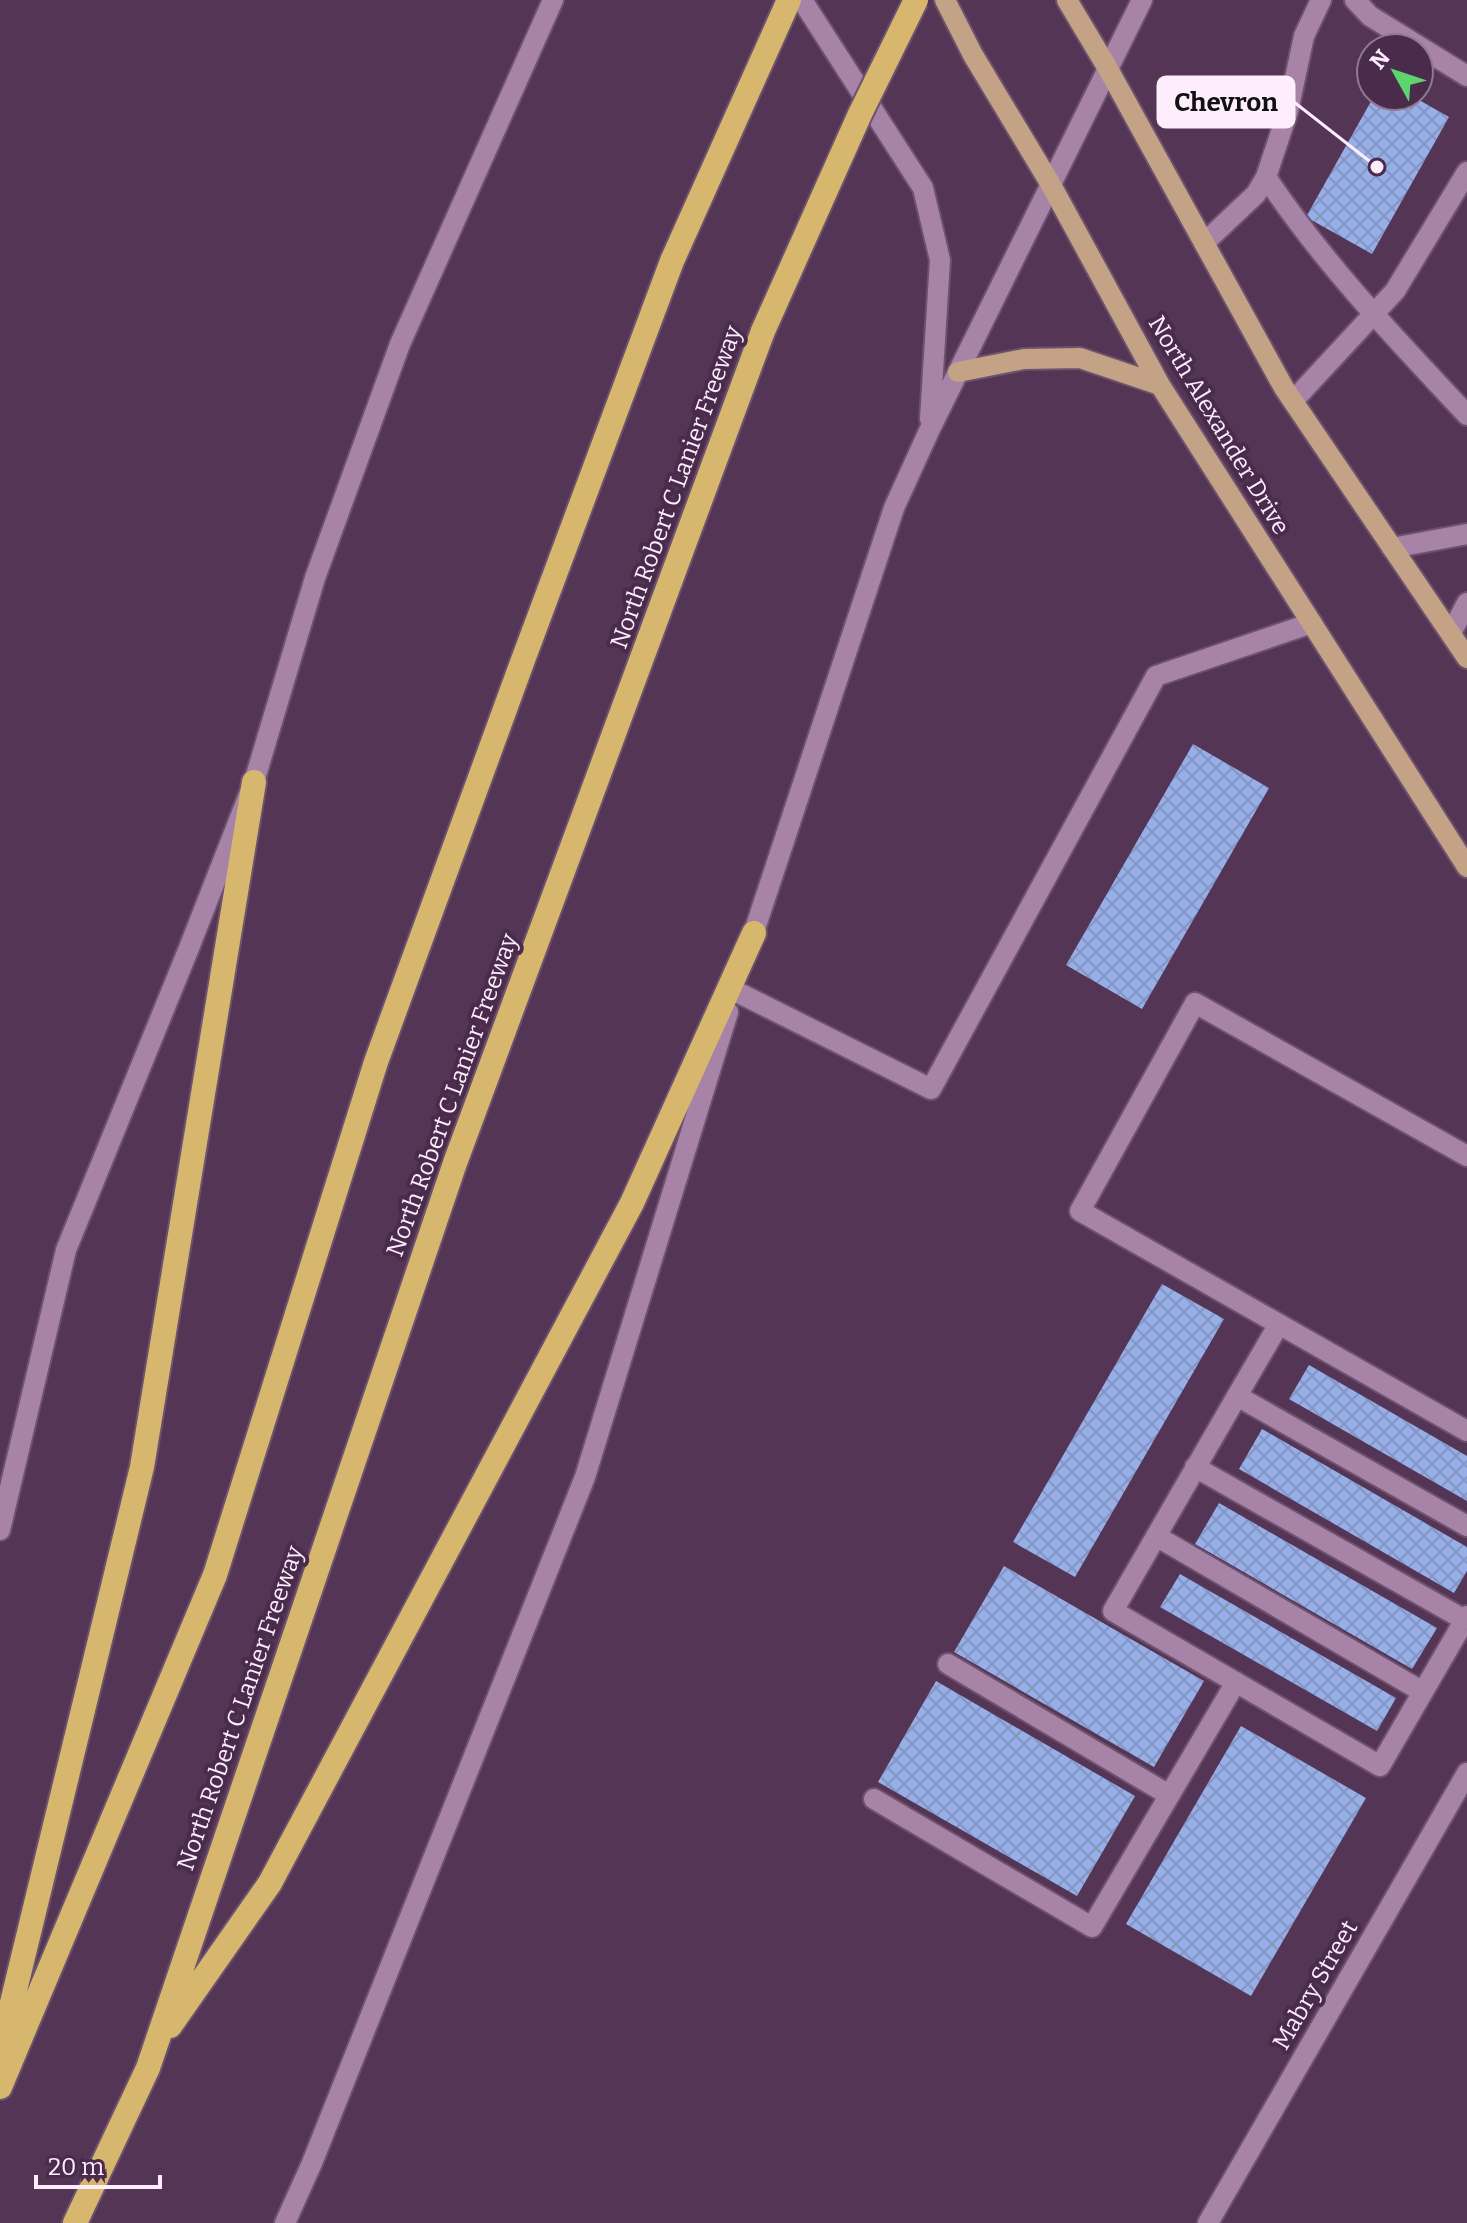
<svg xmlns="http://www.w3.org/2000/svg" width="1467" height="2223" viewBox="0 0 1467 2223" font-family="Bitter,serif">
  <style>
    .building { fill: url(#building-cross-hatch) }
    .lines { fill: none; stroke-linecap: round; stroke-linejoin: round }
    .service-casing { stroke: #6d526d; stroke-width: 24 }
    .minor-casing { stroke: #6d526d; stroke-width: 24 }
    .secondary-casing { stroke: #6d526d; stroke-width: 24 }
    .primary-casing { stroke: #6d526d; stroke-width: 24 }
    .motorway-casing { stroke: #6d526d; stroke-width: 28 }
    .service { stroke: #a783a7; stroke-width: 20 }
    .minor { stroke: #a783a7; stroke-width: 20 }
    .secondary { stroke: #a783a7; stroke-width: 20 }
    .primary { stroke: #c4a285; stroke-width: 20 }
    .motorway { stroke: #d7b76e; stroke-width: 24 }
    .motorway-bridge-casing { stroke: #6d526d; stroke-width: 28; stroke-linecap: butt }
    .motorway-bridge { stroke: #d7b76e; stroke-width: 24 }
    .labels { text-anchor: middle; stroke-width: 8; stroke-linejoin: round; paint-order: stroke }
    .street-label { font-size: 24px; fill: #fdedfd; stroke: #4a2b4b }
    .leader { fill: none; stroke: #fdedfd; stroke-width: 3 }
    .callout-dot { fill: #fdedfd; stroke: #4a2b4b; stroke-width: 3 }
    .callout { fill: #fdedfd; stroke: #fdedfd; stroke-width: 3 }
    .callout-label { font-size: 26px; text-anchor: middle; font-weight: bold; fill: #111 }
  </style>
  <defs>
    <pattern id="building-cross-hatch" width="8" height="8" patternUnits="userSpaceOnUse" patternTransform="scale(2)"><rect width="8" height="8" fill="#96afe8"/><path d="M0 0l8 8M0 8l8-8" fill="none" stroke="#8495c1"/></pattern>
  </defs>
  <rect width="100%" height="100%" fill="#553556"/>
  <path class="building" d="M1374 96H1412L1449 117 1372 254 1306 217Z
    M1193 744 1269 788 1142 1009 1066 965Z
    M1162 1284 1224 1319 1075 1577 1013 1542Z
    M1309 1365 1467 1456V1501L1289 1399Z
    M1262 1429 1467 1547V1571L1454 1593 1239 1469Z
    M1219 1503 1437 1628 1412 1669 1195 1544Z
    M1004 1566 1204 1681 1154 1767 954 1652Z
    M1180 1574 1396 1698 1377 1731 1160 1607Z
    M936 1681 1135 1796 1077 1896 878 1782Z
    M1241 1726 1366 1798 1251 1996 1126 1924Z"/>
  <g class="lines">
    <g class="service-casing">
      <path id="service" d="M1355 0 1370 16 1467 76
        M1266 177C1324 264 1396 339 1467 415
        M1204 243 1256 194 1266 177 1288 111 1304 36 1321 0
        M1293 401 1395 291 1467 172
        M1392 548 1467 534
        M1451 633 1467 603
        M735 991 931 1089 1156 676 1312 623
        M1467 1156 1195 1003 1080 1211 1467 1431
        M1279 1324 1237 1396 1467 1526
        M1237 1396 1113 1611 1380 1766 1467 1616
        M1195 1467 1465 1620
        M1156 1536 1423 1692
        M948 1664 1169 1795
        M874 1799 1092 1927 1236 1682"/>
    </g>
    <g class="minor-casing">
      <path id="minor" d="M1208 2223 1467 1773"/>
    </g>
    <g class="secondary-casing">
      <path id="secondary" d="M802 0 923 188 940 260 930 419
        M749 947 894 508 929 431 1142 0
        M0 1530 66 1250 189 948 254 782 315 578 400 344 553 0
        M285 2223 312 2163 585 1477 728 1012"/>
    </g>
    <g class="primary-casing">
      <path id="primary" d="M945 0 973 55 1050 183 1160 385 1467 867
        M1067 0 1107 67 1284 388 1467 658
        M958 372 1024 359 1080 358 1160 385"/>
    </g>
    <g class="motorway-casing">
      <path id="motorway" d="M170 2026 270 1883 632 1203 754 933
        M0 2052 142 1467 254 782
        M0 2087 215 1575 376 1062 523 660 672 261 789 0
        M75 2223 148 2068 455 1163 763 331"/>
    </g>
    <use href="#service" class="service"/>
    <use href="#minor" class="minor"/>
    <use href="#secondary" class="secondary"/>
    <use href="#primary" class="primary"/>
    <use href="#motorway" class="motorway"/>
    <g class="motorway-bridge-casing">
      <path id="motorway-bridge" d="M763 331 860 114 916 0"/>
    </g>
    <use href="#motorway-bridge" class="motorway-bridge"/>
  </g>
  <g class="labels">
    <g class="street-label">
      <text transform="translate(1219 425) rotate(59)" y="8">North Alexander Drive</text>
      <text transform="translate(676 487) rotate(-70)" y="8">North Robert C Lanier Freeway</text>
      <text transform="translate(452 1095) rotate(-70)" y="8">North Robert C Lanier Freeway</text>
      <text transform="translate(240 1708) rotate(-71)" y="8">North Robert C Lanier Freeway</text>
      <text transform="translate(1315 1985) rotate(-60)" y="8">Mabry Street</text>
    </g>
  </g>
  <path class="leader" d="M1377 167L1294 102"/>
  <circle class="callout-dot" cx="1377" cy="167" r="8"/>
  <rect class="callout" x="1158" y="77" width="136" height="50" rx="8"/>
  <g class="callout-label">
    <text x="1226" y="111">Chevron</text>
  </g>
  <g transform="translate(1395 72) rotate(310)"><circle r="38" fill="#4a2b4b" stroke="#927992" stroke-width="2"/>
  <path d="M0-6L14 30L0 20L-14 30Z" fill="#5dd56c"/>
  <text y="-12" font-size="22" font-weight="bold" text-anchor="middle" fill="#fdedfd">N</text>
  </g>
  <path d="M36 2175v12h124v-12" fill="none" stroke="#fdedfd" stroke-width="4"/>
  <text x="48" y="2175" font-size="24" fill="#fdedfd" stroke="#4a2b4b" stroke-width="6" paint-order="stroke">20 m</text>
</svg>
